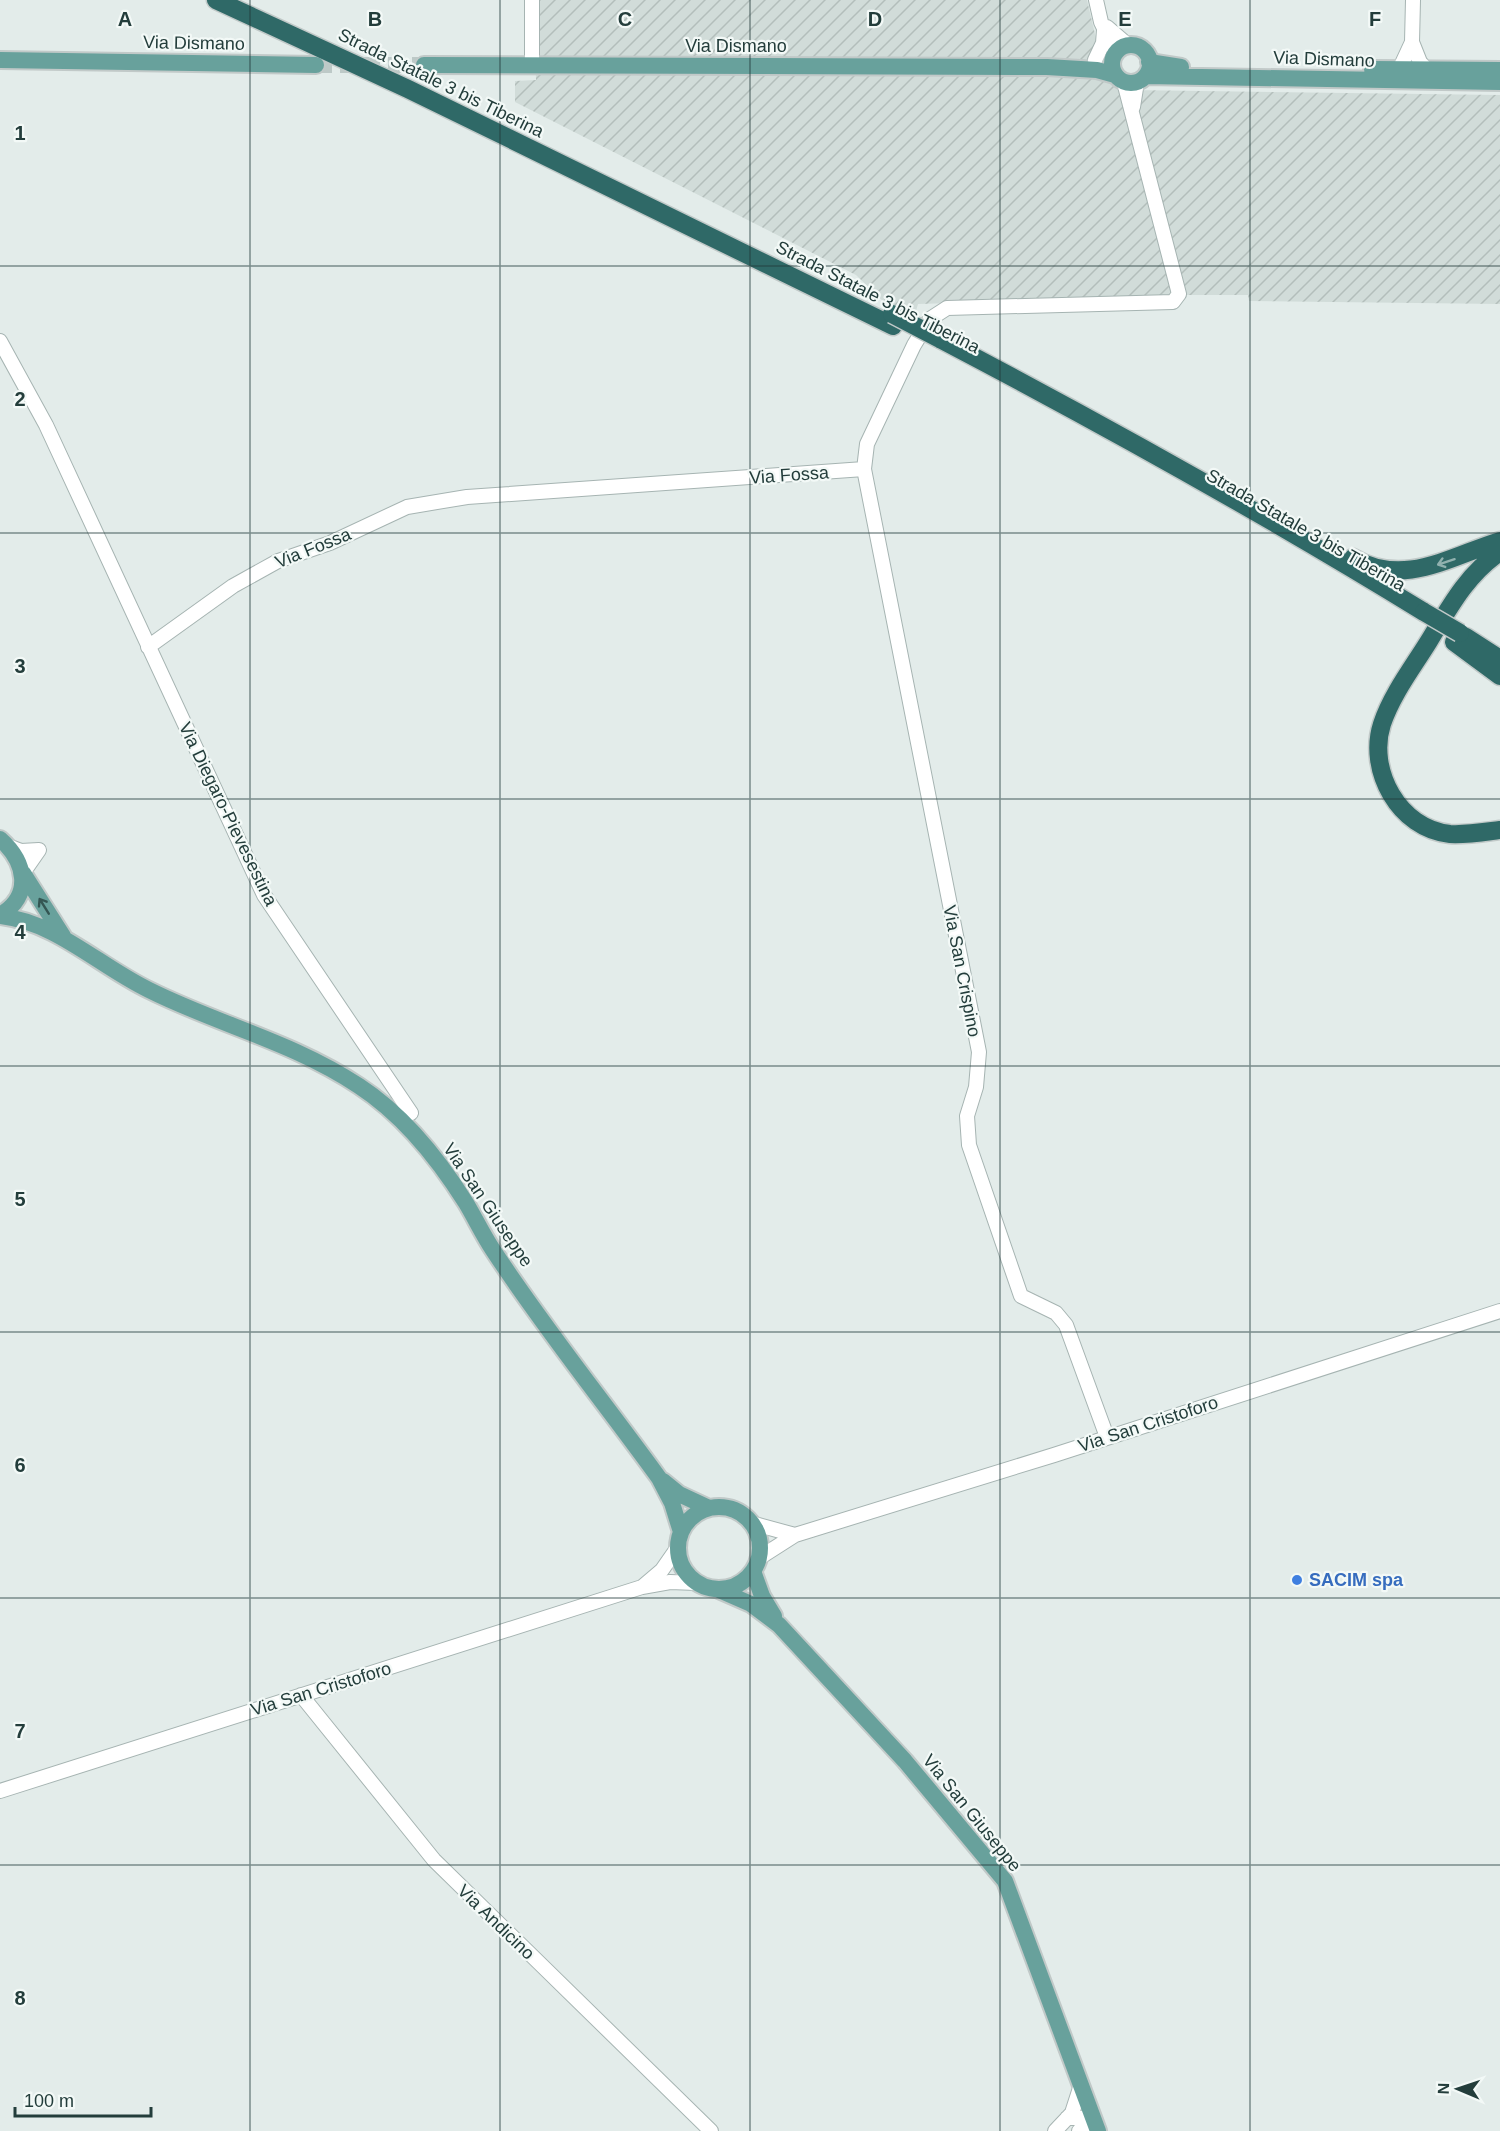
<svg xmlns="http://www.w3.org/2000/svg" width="1500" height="2131" viewBox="0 0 1500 2131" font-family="Helvetica,sans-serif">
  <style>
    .industrial { fill: url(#industrial-furrows) }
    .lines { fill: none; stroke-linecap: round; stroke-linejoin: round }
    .major-tunnel { stroke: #bdc9c7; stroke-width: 16; stroke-dasharray: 16 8; stroke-linecap: butt }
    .minor-casing { stroke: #a6b4b2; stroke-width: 16 }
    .major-casing { stroke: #c1c9c8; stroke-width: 20 }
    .highway-casing { stroke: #c1c9c8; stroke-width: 21 }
    .minor { stroke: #fff; stroke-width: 14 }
    .major { stroke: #68a19c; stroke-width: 16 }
    .highway { stroke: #2f6967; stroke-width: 18 }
    .highway-bridge-casing { stroke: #c1c9c8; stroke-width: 21; stroke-linecap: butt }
    .highway-bridge { stroke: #2f6967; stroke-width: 18 }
    .oneway { stroke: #91b1af }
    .oneway2 { stroke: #345653 }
    .grid { fill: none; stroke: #233d3b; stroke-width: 1.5; stroke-opacity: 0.55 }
    .shop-dot { fill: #3f7fe0; stroke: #f3f9f7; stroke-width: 2 }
    .labels { text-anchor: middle; stroke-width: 4.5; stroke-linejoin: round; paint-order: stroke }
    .street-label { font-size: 18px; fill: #233d3b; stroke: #f3f9f7 }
    .shop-label { font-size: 18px; font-weight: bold; fill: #366cbe; stroke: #f3f9f7; text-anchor: start }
    .grid-label { font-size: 20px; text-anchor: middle; font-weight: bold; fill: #233d3b; stroke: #f3f9f7; stroke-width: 4.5; stroke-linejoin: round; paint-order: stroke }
  </style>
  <defs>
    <pattern id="industrial-furrows" width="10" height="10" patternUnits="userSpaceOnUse" patternTransform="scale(1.5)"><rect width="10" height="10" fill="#d1dcd9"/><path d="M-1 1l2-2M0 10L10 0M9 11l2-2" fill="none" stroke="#b3bebb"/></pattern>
  </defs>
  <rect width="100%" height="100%" fill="#e3ecea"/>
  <path class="industrial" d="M535 0H1087L1102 64 1108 76 1117 85 1130 90 1500 95V304L1249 301 1248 295H1183L1144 298 918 304 914 318 891 309 856 275 515 102V81L536 80Z"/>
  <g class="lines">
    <path class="major-tunnel" d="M316 65H424"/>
    <g class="minor-casing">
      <path id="minor" d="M1096 0 1101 22 1116 53
        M1107 27 1129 46
        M1412 42 1420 62 1427 70
        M1095 60 1103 43 1104 30
        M532 65V0
        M1399 70 1412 42 1413 0
        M1133 107 1137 82
        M0 341 46 425 264 895 411 1113
        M864 469 979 1052 976 1087 967 1116 969 1145 1021 1296 1056 1313 1066 1325 1107 1437
        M148 647 233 586 278 561 330 543 407 507 467 497 864 469 867 444 914 345 930 319 947 308 1173 302 1179 294 1124 82
        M8 846 21 851 39 850 23 873
        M751 1523 795 1535
        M759 1558 795 1535 1054 1455 1500 1311
        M642 1587 662 1570 678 1547
        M301 1695 434 1860 711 2131
        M0 1791 642 1587 670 1582 696 1583
        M1067 2118H1093L1079 2131
        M1055 2131 1072 2113 1081 2085"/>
    </g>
    <g class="major-casing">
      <path id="major" d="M1112 64a19 19 0 1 1 38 0a19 19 0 1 1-38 0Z
        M0 60 316 65
        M1149 62 1181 67
        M424 65 1047 67 1097 70 1115 75
        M1372 69 1500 70
        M1146 76 1500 82
        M0 839C26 862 33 896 0 915
        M23 873 63 936
        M0 916C56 922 99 966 149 990 219 1025 293 1042 359 1086 402 1114 439 1160 466 1203 475 1218 483 1235 493 1250 544 1328 604 1402 659 1478L672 1503 681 1532
        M663 1481 679 1494 709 1508
        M678 1548a41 41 0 1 1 82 0a41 41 0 1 1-82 0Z
        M753 1571 762 1596 774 1616
        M719 1590 751 1604 779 1625 905 1761 1005 1881 1098 2131"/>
    </g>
    <g class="highway-casing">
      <path id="highway" d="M216 0 408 89 893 326
        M940 339C1104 425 1266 515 1424 612
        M1500 552C1467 574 1449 608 1429 641 1413 667 1392 694 1382 724 1367 770 1399 829 1450 834 1466 835 1484 832 1500 830
        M1353 558C1404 588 1451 556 1500 541
        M1466 637 1500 659
        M1454 642 1500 676"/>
    </g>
    <use href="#minor" class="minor"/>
    <use href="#major" class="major"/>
    <use href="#highway" class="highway"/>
    <g class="highway-bridge-casing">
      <path id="highway-bridge" d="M892 314 940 339
        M1424 612 1460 633"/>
    </g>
    <use href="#highway-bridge" class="highway-bridge"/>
  </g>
  <defs><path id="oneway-shaft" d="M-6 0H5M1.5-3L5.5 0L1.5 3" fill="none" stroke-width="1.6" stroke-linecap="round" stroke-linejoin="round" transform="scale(1.5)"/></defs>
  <use class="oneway" href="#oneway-shaft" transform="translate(1446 562) rotate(162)"/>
  <use class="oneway2" href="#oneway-shaft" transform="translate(44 906) rotate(-122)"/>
  <path class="grid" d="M250 0V2131M500 0V2131M750 0V2131M1000 0V2131M1250 0V2131M0 266H1500M0 533H1500M0 799H1500M0 1066H1500M0 1332H1500M0 1598H1500M0 1865H1500"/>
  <circle class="shop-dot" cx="1297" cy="1580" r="6"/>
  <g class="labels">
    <g class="street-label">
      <text transform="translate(194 43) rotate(1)" y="6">Via Dismano</text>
      <text x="736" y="52">Via Dismano</text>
      <text transform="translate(1324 59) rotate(2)" y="6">Via Dismano</text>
      <text transform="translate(441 83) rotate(26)" y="6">Strada Statale 3 bis Tiberina</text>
      <text transform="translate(878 297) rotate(27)" y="6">Strada Statale 3 bis Tiberina</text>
      <text transform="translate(789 475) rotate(-4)" y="6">Via Fossa</text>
      <text transform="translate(1306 530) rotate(30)" y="6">Strada Statale 3 bis Tiberina</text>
      <text transform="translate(313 548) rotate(-22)" y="6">Via Fossa</text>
      <text transform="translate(228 814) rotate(64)" y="6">Via Diegaro-Pievesestina</text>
      <text transform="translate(962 971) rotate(79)" y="6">Via San Crispino</text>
      <text transform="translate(488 1205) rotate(56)" y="6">Via San Giuseppe</text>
      <text transform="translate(1148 1424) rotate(-18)" y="6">Via San Cristoforo</text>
      <text transform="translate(321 1689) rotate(-17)" y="6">Via San Cristoforo</text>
      <text transform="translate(972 1813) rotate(51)" y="6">Via San Giuseppe</text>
      <text transform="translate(496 1922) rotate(44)" y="6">Via Andicino</text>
    </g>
    <g class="shop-label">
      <text x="1309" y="1586">SACIM spa</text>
    </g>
  </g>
  <g class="grid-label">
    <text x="125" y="26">A</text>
    <text x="375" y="26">B</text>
    <text x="625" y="26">C</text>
    <text x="875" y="26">D</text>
    <text x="1125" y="26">E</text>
    <text x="1375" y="26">F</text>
    <text x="20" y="140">1</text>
    <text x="20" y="406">2</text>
    <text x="20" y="673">3</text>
    <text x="20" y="939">4</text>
    <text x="20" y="1206">5</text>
    <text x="20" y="1472">6</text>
    <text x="20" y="1738">7</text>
    <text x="20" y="2005">8</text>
  </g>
  <g transform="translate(1458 2089) rotate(272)" stroke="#f3f9f7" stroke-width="4.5" paint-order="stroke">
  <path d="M0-4.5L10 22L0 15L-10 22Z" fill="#233d3b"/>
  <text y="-9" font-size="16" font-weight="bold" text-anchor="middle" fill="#233d3b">N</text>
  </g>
  <path d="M15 2107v9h136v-9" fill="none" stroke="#233d3b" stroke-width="3"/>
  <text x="24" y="2107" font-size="18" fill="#233d3b" stroke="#f3f9f7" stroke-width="4.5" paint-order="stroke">100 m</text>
</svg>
